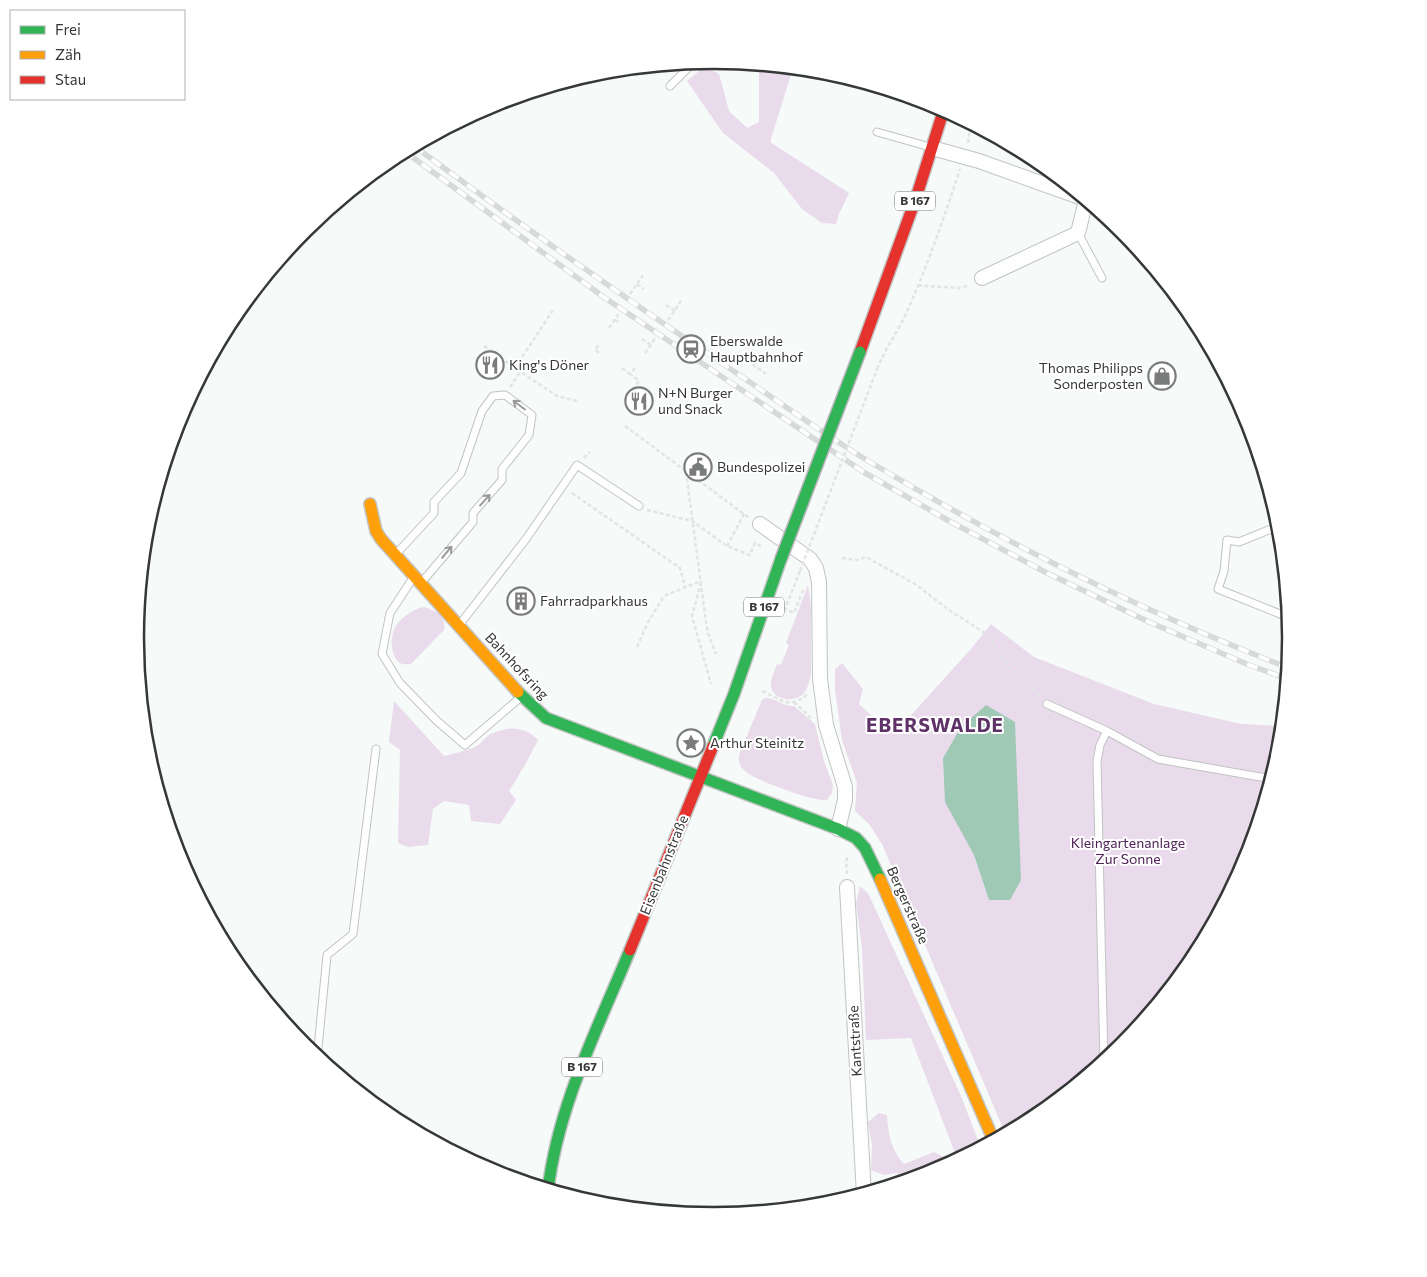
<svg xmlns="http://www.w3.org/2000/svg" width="1427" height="1277" viewBox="0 0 1427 1277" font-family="Commissioner,sans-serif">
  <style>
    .green { fill: #e9dbec; fill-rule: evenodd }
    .water { fill: #9fc9b5 }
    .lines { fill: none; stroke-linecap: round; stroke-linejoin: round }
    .lane-casing { stroke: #c1c4c3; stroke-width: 9 }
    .street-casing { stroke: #c1c4c3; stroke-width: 16 }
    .fast-casing { stroke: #c1c4c3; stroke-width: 14 }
    .slow-casing { stroke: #c1c4c3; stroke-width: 14 }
    .jam-casing { stroke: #c1c4c3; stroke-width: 14 }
    .path { stroke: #e3e4e4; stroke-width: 2.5; stroke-dasharray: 4 2.5; stroke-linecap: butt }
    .lane { stroke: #fefefe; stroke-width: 7 }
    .street { stroke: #fefefe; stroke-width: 14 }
    .fast { stroke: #30b455; stroke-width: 11 }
    .slow { stroke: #ff9f0a; stroke-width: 11 }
    .jam { stroke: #e5322d; stroke-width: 11 }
    .rail-casing { stroke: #d8d9d9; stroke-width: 5.5 }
    .rail { stroke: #fff; stroke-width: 4; stroke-dasharray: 11; stroke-linecap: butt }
    .fast-bridge-casing { stroke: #bcb4bf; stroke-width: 14; stroke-linecap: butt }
    .path-bridge { stroke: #e3e4e4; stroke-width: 2.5; stroke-dasharray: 4 2.5; stroke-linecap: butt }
    .fast-bridge { stroke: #30b455; stroke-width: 11 }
    .oneway { stroke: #9a9b9a }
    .labels { text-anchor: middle; stroke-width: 4; stroke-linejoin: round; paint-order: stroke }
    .shield { fill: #fff; stroke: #727472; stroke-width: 1 }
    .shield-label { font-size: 12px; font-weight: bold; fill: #353836 }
    .poi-label { font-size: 14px; fill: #353836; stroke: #fff; text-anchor: start }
    .street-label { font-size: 14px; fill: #353836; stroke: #fff }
    .park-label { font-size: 14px; fill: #502258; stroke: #fff }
    .district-label { font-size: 19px; font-weight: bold; letter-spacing: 1px; fill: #5f3267; stroke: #fff }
    .rim { fill: none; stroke: #353836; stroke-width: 2.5 }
  </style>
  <rect width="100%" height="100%" fill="#f6faf8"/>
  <path class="green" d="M759 64 793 68 770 142 849 193 839 214 836 224 822 223 802 209 774 173 723 133 687 81 705 66 719 74 729 111 747 128 759 122Z
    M808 585 811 606V675C809 682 808 688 804 693 795 703 774 701 771 687 770 680 775 670 777 664L781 665 789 645 786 643Z
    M424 607C435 610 447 617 444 630L411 664C407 664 403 665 400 663 391 657 390 639 394 630 398 619 413 609 424 607Z
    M991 624 1034 657 1154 704 1241 724 1283 726 1281 752 1248 860 1194 960 1122 1048 1035 1120 1006 1135 882 844 869 824 855 811 857 783 842 740 835 690V669L842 663 863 689 859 704 888 731 903 724 971 649ZM974 855 1010 900H989Z
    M765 698C776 698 784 707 794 706L815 724 824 761 833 785 832 793 827 800C817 803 755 780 746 772 740 767 738 763 739 755L762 700Z
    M394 701 444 756C454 753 466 751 475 747 481 744 485 737 491 734 507 726 525 726 538 740L525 765 509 791 516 800 500 824 471 821 469 805 444 801 433 809 428 845 408 847 398 843 400 750 389 742Z
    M860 886 868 893 961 1096 981 1148 958 1161 911 1038 866 1040 862 948 856 903Z
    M879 1113 887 1115C888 1133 891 1151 904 1164L934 1152 947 1159 940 1170 893 1186 897 1179 898 1173 884 1175 871 1170 872 1145 868 1122Z"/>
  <path class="water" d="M986 705 1015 722 1021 880 1010 900H989L974 855 945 802 943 758 961 727Z"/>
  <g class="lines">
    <g class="lane-casing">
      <path id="lane" d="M670 86 694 62
        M877 132 930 147
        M1078 233 1102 278
        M1281 525 1239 542 1227 540 1224 571 1218 589 1290 618
        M396 554 434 513V502L461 473 482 411 493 396 505 395 532 415 529 435 502 469V480L473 513V522L421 583
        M413 578 390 613 382 654 400 683 437 721 465 745 522 696
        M460 624 526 539 577 465 639 506
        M1047 704 1107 731 1100 745 1097 761 1104 1063
        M1107 731 1158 759 1272 779
        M317 1058 327 955 353 934 376 749"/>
    </g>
    <g class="street-casing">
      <path id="street" d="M932 148 979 161 1085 199
        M982 278 1078 233 1086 200
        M760 524 810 559 816 568 819 582 820 679 826 725 845 787V800L838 829
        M847 887 864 1195"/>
    </g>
    <g class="fast-casing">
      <path id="fast" d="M518 692 546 718 838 829 856 838 865 848 880 879
        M713 746 734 694 781 559
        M548 1190C558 1105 598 1028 630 950"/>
    </g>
    <g class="slow-casing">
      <path id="slow" d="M370 504 376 531 381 539 518 692
        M880 879 994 1141"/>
    </g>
    <g class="jam-casing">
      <path id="jam" d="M860 352 916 198 944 109
        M630 950 713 746"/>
    </g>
    <path class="path" d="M918 102 926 105
      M968 143 971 123
      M637 284 644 289
      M918 285 923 286 962 288 969 285
      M630 294 643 275
      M666 305 675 311
      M553 310 515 368 557 396 577 401
      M615 320 620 323
      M668 320 681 301
      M609 328 620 312
      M642 339 651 345
      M484 346 515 368
      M599 353 595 350 600 343
      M645 353 656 337
      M742 357 766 374
      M622 368 630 374
      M877 369C885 349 897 333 906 314 927 267 944 218 960 169
      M510 387 520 372
      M633 390 639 381 630 374 635 368
      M625 426 748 517
      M584 458 590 452
      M686 472 706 622 708 633 716 654
      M572 493 680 568 685 587
      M647 510 692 521 727 546 750 555 755 543 761 546
      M727 546 744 514
      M842 558 857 560 866 557 915 584 949 610 991 637 1000 658 1041 698
      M800 571 785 609 794 613 804 588
      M701 582 692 616 711 684
      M637 647 648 622 664 596 701 581
      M762 691C783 700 788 710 808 694
      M794 702 811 718
      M847 874 846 861 849 855"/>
    <use href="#lane" class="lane"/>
    <use href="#street" class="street"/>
    <use href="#fast" class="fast"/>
    <use href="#slow" class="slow"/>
    <use href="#jam" class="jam"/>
    <g class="rail-casing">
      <path id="rail" d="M414 146C517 222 622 296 729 368 775 399 822 433 870 462 1003 542 1143 612 1289 668
        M404 151 605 298 865 473 951 522 1047 573 1149 622 1249 665 1288 679"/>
    </g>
    <use href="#rail" class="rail"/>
    <g class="fast-bridge-casing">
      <path id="fast-bridge" d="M781 559 860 352"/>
    </g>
    <path class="path-bridge" d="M800 571 877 369"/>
    <use href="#fast-bridge" class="fast-bridge"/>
  </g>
  <defs><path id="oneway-shaft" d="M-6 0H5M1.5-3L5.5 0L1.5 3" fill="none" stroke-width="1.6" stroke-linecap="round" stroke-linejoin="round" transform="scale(1.25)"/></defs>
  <g class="oneway">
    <use href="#oneway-shaft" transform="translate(519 405) rotate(-143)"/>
    <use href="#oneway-shaft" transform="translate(485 500) rotate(-48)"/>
    <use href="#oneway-shaft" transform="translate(447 552) rotate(-50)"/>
  </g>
  <defs>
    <g id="station-ring" transform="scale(1.4375)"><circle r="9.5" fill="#fff" stroke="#797c7a" stroke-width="1.5"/><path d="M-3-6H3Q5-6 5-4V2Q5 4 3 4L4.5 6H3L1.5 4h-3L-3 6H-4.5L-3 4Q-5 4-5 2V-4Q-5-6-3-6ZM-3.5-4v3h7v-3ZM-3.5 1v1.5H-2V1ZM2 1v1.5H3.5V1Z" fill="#797c7a"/></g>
    <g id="restaurant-ring" transform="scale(1.4375)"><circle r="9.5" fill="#fff" stroke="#797c7a" stroke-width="1.5"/><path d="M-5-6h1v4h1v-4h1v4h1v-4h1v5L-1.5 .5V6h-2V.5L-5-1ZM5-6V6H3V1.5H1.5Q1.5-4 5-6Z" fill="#797c7a"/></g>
    <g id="shop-ring" transform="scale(1.4375)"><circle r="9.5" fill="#fff" stroke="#797c7a" stroke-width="1.5"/><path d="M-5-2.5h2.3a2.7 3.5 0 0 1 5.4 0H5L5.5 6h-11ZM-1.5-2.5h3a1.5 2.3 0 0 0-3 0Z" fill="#797c7a"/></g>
    <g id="civic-ring" transform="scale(1.4375)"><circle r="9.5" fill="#fff" stroke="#797c7a" stroke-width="1.5"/><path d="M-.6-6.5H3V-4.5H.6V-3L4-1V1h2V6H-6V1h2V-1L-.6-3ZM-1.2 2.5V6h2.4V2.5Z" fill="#797c7a"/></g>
    <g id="building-ring" transform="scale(1.4375)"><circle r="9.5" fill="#fff" stroke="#797c7a" stroke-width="1.5"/><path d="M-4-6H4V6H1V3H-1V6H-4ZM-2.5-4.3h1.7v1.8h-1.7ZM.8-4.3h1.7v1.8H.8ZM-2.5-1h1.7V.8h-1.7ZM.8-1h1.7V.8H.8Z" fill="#797c7a"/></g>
    <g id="sight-ring" transform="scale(1.4375)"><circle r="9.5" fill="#fff" stroke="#797c7a" stroke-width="1.5"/><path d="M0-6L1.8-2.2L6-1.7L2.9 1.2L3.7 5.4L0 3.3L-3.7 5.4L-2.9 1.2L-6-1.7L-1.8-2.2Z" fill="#797c7a"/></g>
  </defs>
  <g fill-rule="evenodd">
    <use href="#station-ring" x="691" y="349"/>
    <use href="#restaurant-ring" x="490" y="365"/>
    <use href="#shop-ring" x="1162" y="376"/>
    <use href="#restaurant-ring" x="639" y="401"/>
    <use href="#civic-ring" x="698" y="467"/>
    <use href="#building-ring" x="521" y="601"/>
    <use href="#sight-ring" x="691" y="743"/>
  </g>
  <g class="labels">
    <g class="shield">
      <rect x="895" y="191.5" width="40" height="19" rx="4"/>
      <rect x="744" y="597.5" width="40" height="19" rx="4"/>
      <rect x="562" y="1057.5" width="40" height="19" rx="4"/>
    </g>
    <g class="shield-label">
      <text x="915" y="205">B 167</text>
      <text x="764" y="611">B 167</text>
      <text x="582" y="1071">B 167</text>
    </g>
    <g class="poi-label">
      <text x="710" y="346">Eberswalde<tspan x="710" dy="16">Hauptbahnhof</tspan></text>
      <text x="509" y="370">King's Döner</text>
      <text x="1143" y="373" text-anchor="end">Thomas Philipps<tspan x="1143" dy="16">Sonderposten</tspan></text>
      <text x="658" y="398">N+N Burger<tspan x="658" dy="16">und Snack</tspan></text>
      <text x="717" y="472">Bundespolizei</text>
      <text x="540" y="606">Fahrradparkhaus</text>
      <text x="710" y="748">Arthur Steinitz</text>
    </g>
    <g class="street-label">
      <text transform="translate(517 666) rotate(47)" y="5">Bahnhofsring</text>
      <text transform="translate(664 865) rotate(-68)" y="5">Eisenbahnstraße</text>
      <text transform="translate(908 905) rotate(66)" y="5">Bergerstraße</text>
      <text transform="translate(855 1041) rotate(-93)" y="5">Kantstraße</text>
    </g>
    <g class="park-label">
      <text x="1128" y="848">Kleingartenanlage<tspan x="1128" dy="16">Zur Sonne</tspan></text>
    </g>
    <g class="district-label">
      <text x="935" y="732">EBERSWALDE</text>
    </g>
  </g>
  <path d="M0 0H1427V1277H0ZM144 638a569 569 0 1 1 1138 0a569 569 0 1 1-1138 0Z" fill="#fff" fill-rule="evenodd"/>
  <path class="rim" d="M144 638a569 569 0 1 1 1138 0a569 569 0 1 1-1138 0Z"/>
  <rect x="10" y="10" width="175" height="90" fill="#ffffff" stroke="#aeafaf"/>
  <rect x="20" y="26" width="25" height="8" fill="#30b455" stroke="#aeafaf"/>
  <text x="55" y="35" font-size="15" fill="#353836">Frei</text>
  <rect x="20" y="51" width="25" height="8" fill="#ff9f0a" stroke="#aeafaf"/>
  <text x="55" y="60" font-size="15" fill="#353836">Zäh</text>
  <rect x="20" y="76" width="25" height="8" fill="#e5322d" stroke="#aeafaf"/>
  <text x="55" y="85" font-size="15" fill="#353836">Stau</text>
</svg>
